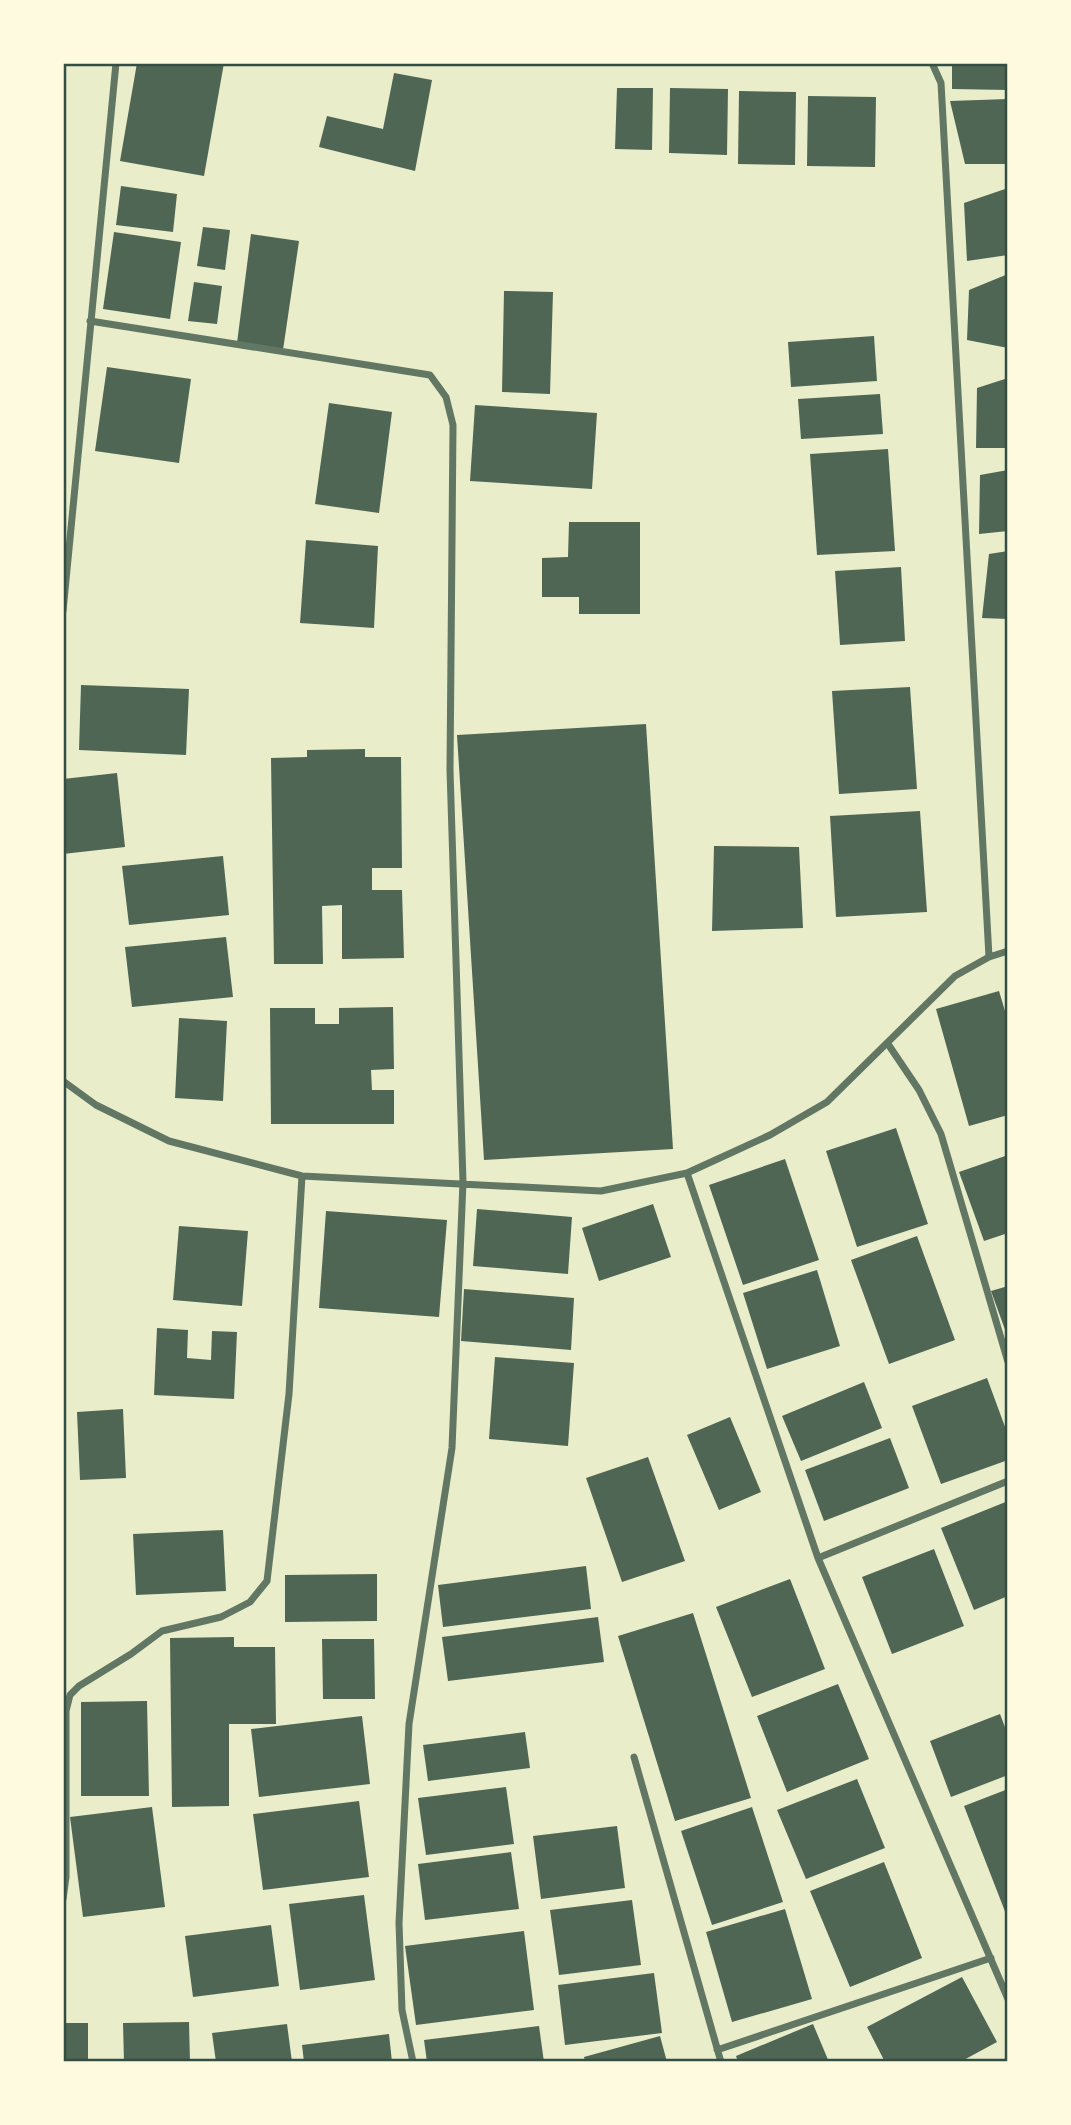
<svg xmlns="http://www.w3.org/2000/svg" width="1071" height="2125" viewBox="0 0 1071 2125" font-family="'Golos Text',sans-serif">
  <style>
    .building { fill: #4f6655 }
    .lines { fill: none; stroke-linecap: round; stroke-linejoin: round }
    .minor { stroke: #617663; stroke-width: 7 }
    .neatline { fill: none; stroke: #344e41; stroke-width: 2.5 }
  </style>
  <rect width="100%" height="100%" fill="#e9edc9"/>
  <path class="building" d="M137 63H224L204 176 120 161Z
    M952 63H1008V90L952 89Z
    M394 73 432 80 415 171 319 147 327 116 383 129Z
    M617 88H653L652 150 615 149Z
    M670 88 728 89 727 155 669 153Z
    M739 91 796 92 795 165 738 164Z
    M808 96 876 97 875 167 807 166Z
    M1008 99V164H965L950 101Z
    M121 186 177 194 173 232 116 225Z
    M1008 188V255L967 261 964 203Z
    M203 227 230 230 225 270 197 266Z
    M114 232 181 242 170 319 103 309Z
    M251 234 299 241 283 350 237 343Z
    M1008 274V348L967 340 969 290Z
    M194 282 222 286 217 324 188 321Z
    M504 291 553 292 550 394 502 392Z
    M874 336 877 381 791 387 788 342Z
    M107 367 191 379 179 463 95 451Z
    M1008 378V448H976L977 388Z
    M880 394 883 434 801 439 798 399Z
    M329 403 392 412 379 513 315 504Z
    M475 405 597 413 592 489 470 481Z
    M888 449 895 551 817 555 810 454Z
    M1008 470V531L979 534 980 475Z
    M569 522H640V614H579V597H542V558L568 557Z
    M306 540 378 546 374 628 300 623Z
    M1008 551V619L982 618 989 554Z
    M901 567 905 641 840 645 835 571Z
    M81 685 189 689 186 755 79 750Z
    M910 687 917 789 839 794 832 691Z
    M646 724 673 1149 484 1160 457 735Z
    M365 749V757H401L402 868H372V890H402L404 958 342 959V905L322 906 323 964H274L271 758 307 757V750Z
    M117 773 125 847 63 854V779Z
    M920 811 927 912 836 917 830 816Z
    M714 846 799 847 803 928 712 931Z
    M223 856 229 915 129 925 122 866Z
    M226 937 233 997 132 1007 125 947Z
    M999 991 1008 1021V1115L969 1126 936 1009Z
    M393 1007 394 1069 371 1070 372 1090H394V1124H271L270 1008H315V1024H339V1008Z
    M179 1018 227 1021 223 1101 175 1098Z
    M896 1128 928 1224 857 1247 826 1151Z
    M1008 1155V1233L984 1241 959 1172Z
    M785 1159 819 1260 743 1285 709 1185Z
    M653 1204 671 1257 599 1281 582 1228Z
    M477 1209 572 1217 568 1274 473 1266Z
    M326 1211 447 1220 439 1317 319 1308Z
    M179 1226 248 1231 242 1306 173 1300Z
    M917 1236 955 1340 889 1364 851 1260Z
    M817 1270 840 1346 767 1369 743 1293Z
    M1008 1286V1338L991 1291Z
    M464 1289 574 1298 571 1350 461 1341Z
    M157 1328 188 1330 187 1358 211 1360 212 1331 237 1332 234 1399 154 1395Z
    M495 1357 574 1363 568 1446 489 1439Z
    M987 1378 1008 1435V1460L941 1484 912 1406Z
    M864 1382 882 1428 801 1461 782 1416Z
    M123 1409 126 1478 80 1480 77 1412Z
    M730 1417 761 1492 719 1510 687 1435Z
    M890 1438 909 1488 824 1521 805 1470Z
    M648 1457 685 1561 622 1582 586 1478Z
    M1008 1501V1596L974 1610 941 1528Z
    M223 1530 226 1591 136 1595 133 1534Z
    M934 1549 964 1626 892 1654 862 1577Z
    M586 1566 591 1609 443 1627 438 1585Z
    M377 1574V1621L285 1622V1575Z
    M790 1579 825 1669 752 1697 716 1607Z
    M693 1613 751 1798 675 1821 618 1636Z
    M598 1617 604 1662 448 1681 442 1637Z
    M234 1637V1647H275L276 1724H229V1806L172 1807 170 1638Z
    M322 1639H374L375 1699H323Z
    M838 1684 869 1759 787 1792 757 1716Z
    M147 1701 149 1796H81V1702Z
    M1000 1714 1008 1735V1775L951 1797 930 1741Z
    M362 1716 370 1784 259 1797 251 1729Z
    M525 1732 530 1768 428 1781 423 1745Z
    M857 1779 885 1848 806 1879 777 1810Z
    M506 1787 514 1844 426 1855 418 1798Z
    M1008 1789V1913L1006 1914 964 1806Z
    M359 1801 369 1877 263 1890 253 1814Z
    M152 1807 165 1907 83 1917 70 1817Z
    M752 1807 783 1902 712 1925 681 1831Z
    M617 1826 625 1888 541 1899 533 1836Z
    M511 1852 519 1909 425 1920 418 1864Z
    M884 1862 922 1958 850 1987 810 1891Z
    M364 1895 375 1980 300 1990 289 1904Z
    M632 1900 641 1965 559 1975 550 1910Z
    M785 1909 812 1999 732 2022 706 1932Z
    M271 1925 279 1986 193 1997 185 1936Z
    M524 1931 534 2010 416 2025 405 1946Z
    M654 1973 662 2033 565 2045 558 1985Z
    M962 1977 997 2042 960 2062H885L867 2027Z
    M189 2022 190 2062H124L123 2023Z
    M63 2023H88V2062H63Z
    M287 2024 292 2062H216L212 2033Z
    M813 2024 829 2062H738L736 2056Z
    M539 2026 544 2062H427L424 2040Z
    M389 2034 392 2062H304L302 2045Z
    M660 2036 667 2062H585L584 2057Z"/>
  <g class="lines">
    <path class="minor" d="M932 63 941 83 989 957
      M90 321 430 375 446 397 453 425 450 770 463 1182 452 1448 409 1724 399 1923 402 2010 413 2062
      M63 611 116 63
      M888 1044 919 1090 941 1134 1008 1362
      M63 1081 96 1105 169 1141 302 1176 601 1191 687 1173 770 1135 827 1102 955 976 989 957 1008 951
      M687 1173 818 1558 1008 1999
      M818 1558 1008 1481
      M634 1757 721 2062
      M63 1899 66 1877V1711L70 1695 79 1686 131 1654 162 1631 221 1617 250 1602 267 1581 289 1394 302 1176
      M717 2050 991 1958"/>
  </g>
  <rect width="1071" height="2125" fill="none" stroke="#fefae0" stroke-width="130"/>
  <rect x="65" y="65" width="941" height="1995" class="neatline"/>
</svg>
